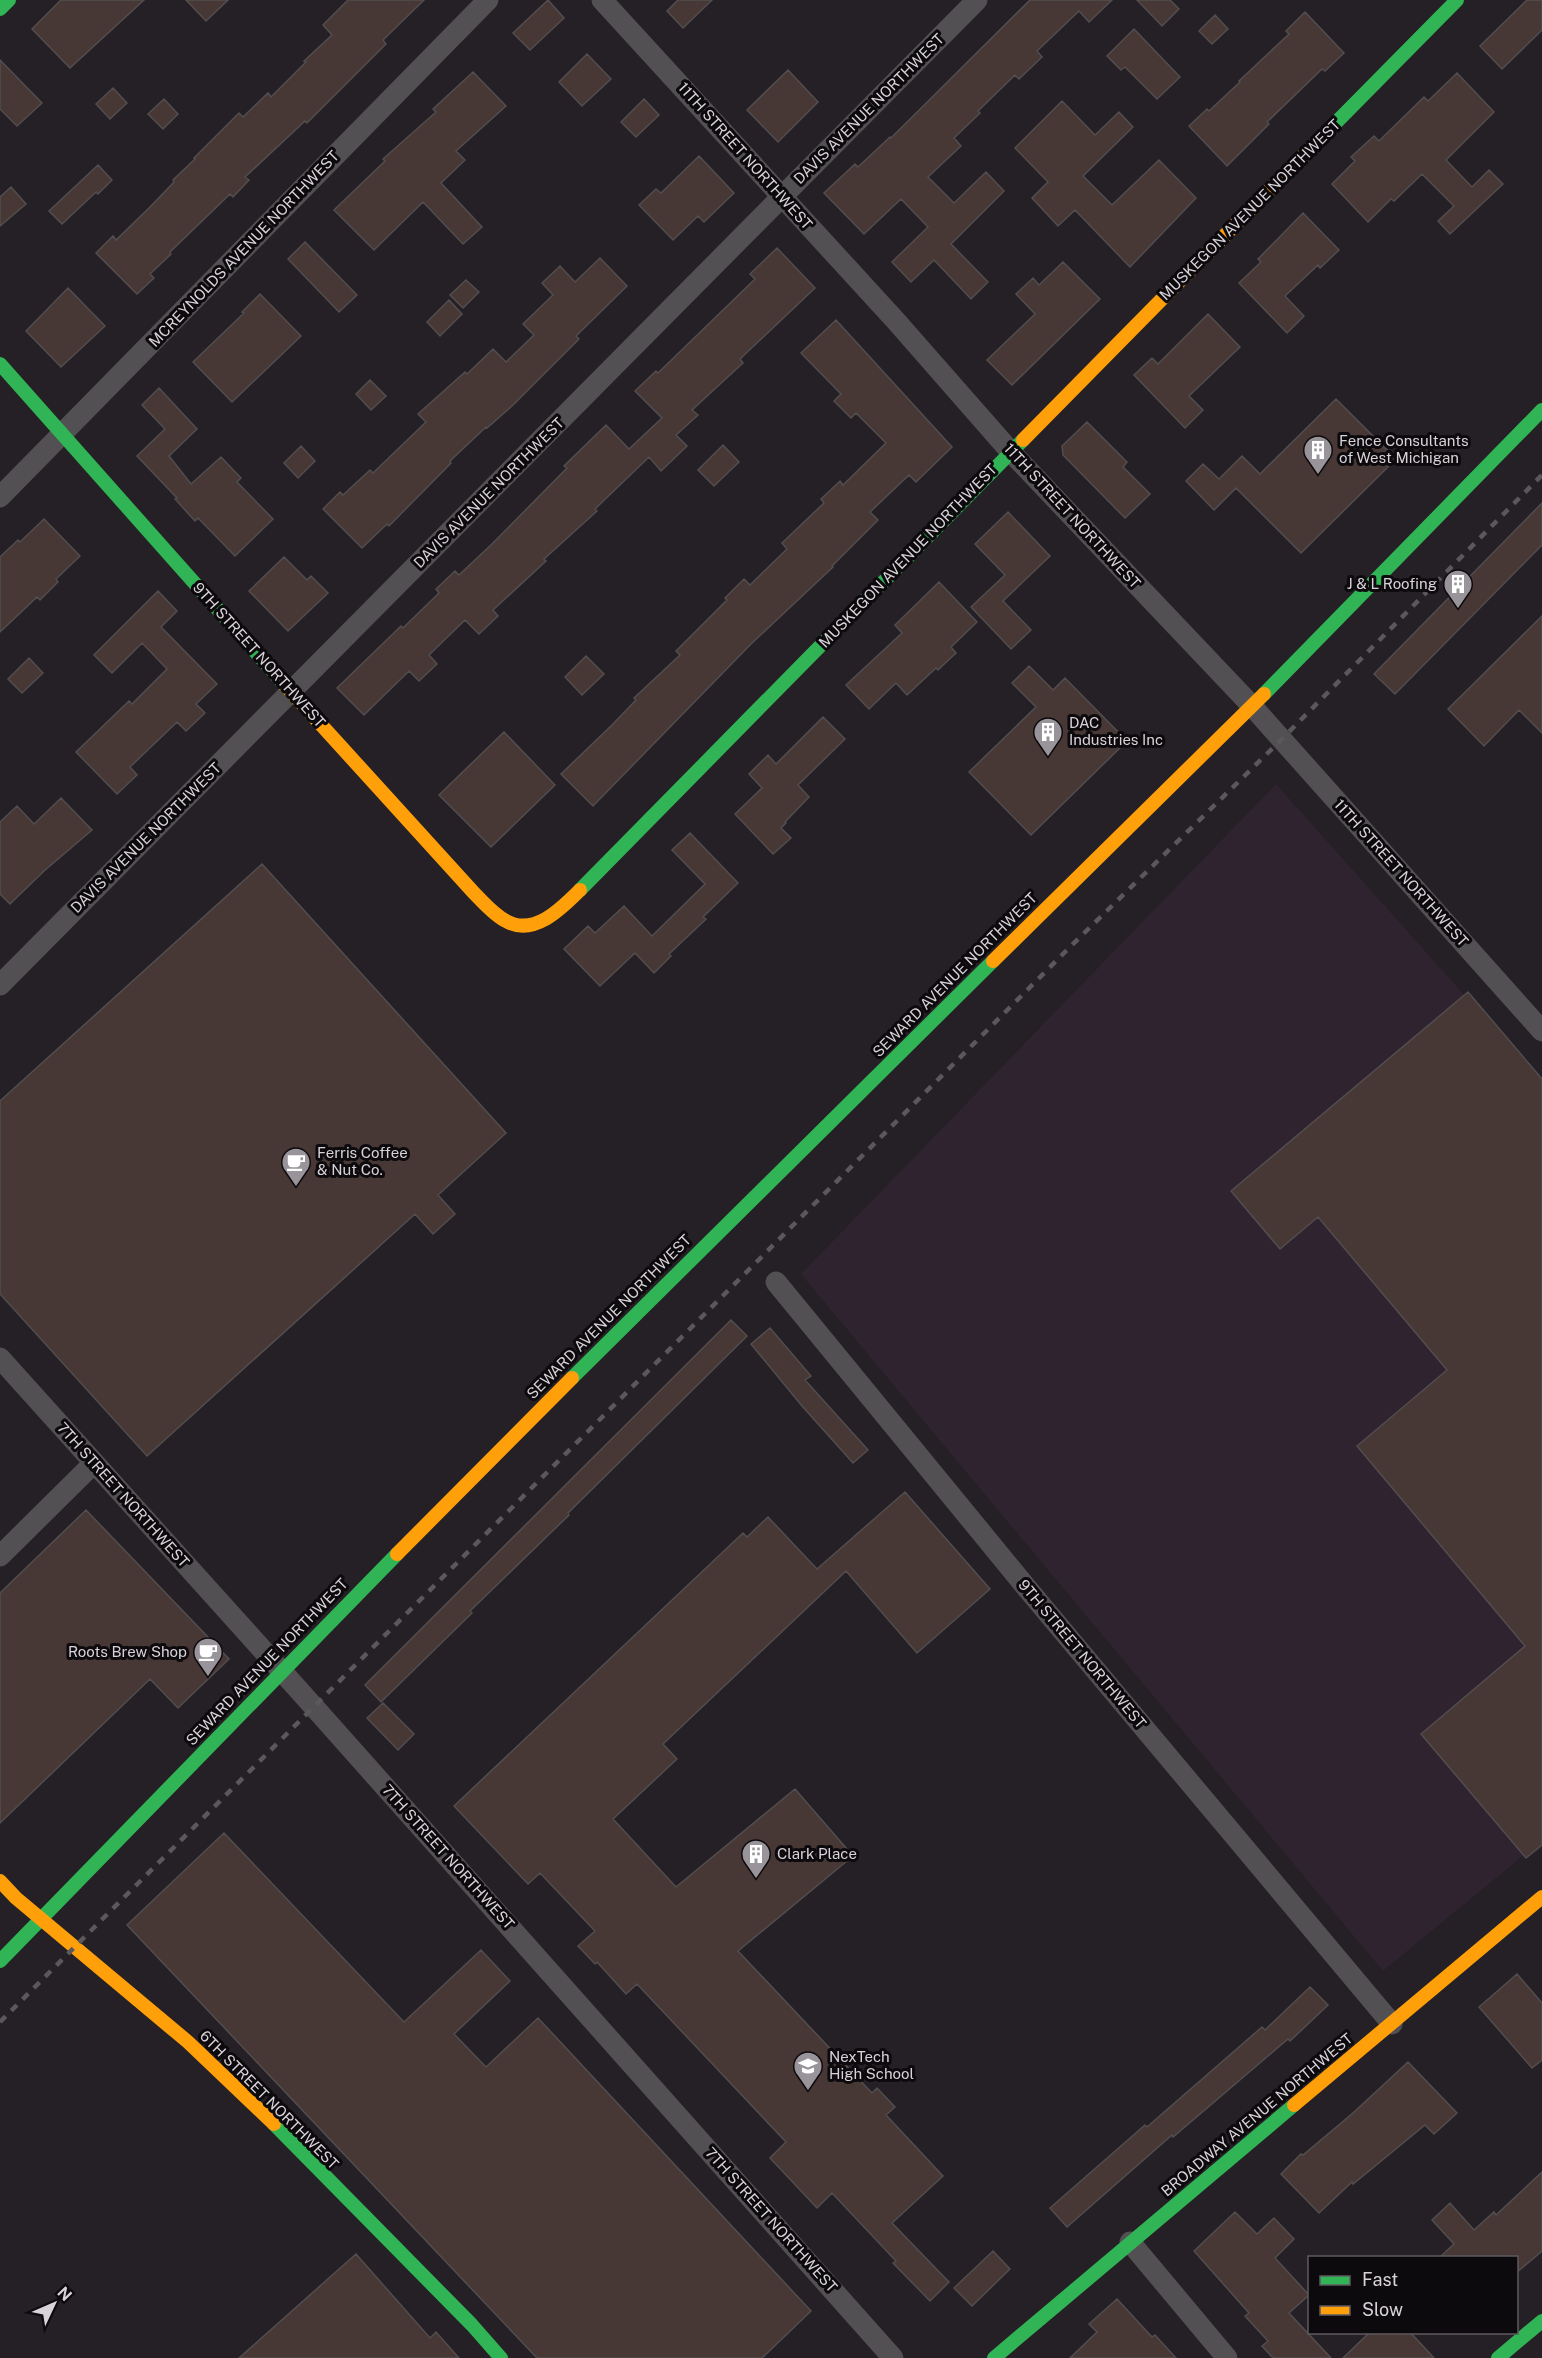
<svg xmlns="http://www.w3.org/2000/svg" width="1542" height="2358" viewBox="0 0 1542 2358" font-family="'Public Sans',sans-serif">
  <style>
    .industrial { fill: #2f232f }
    .building { fill: #473836; stroke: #524d4e; stroke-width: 1.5 }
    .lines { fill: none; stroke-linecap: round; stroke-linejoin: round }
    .street { stroke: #535053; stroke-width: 21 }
    .fast { stroke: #30b455; stroke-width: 14 }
    .slow { stroke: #ff9f0a; stroke-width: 14 }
    .rail { stroke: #5b585b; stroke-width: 4.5; stroke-dasharray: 8 8; stroke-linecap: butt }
    .labels { text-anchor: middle; stroke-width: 6; stroke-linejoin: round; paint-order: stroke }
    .street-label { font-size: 15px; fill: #d8d3d9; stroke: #0d0a0d }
    .poi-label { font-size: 15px; fill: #d8d3d9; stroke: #0d0a0d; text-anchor: start }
  </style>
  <rect width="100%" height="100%" fill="#252025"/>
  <path class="industrial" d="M1276 784 1542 1082V1840L1383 1971 801 1274Z"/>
  <path class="building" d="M61 0H144L70 68 32 29Z
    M186 0H228L206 21Z
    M348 0H424L383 40 386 44 307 123 305 121 245 177 249 180 233 197 230 194 170 252 171 254 150 274 154 278 137 294 96 253 113 236 116 240 151 206 174 182 173 180 195 159 194 158 239 113 243 117 268 93 271 97 306 62 304 61 332 35 323 25Z
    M548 0 564 18 530 50 513 33Z
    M678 0H712L683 28 667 11Z
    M1030 0H1112L1089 22 1079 11 1037 51 1042 57 1019 79 1015 75 978 111 980 113 954 138 961 146 928 177 954 203 986 172 1004 191 951 244 988 282 971 299 934 260 911 282 892 262 928 227 901 199 864 234 824 193 855 164 858 167 890 137 891 138Z
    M1137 0H1170L1179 9 1162 26Z
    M1527 0H1542V30L1502 69 1480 46Z
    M1305 12 1344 53 1325 71 1322 69 1267 122 1269 124 1227 166 1189 126 1207 109 1209 111 1240 82 1239 81 1289 34 1286 31Z
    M1215 15 1228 29 1212 44 1199 31Z
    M1134 29 1180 77 1157 99 1125 67 1121 70 1107 56Z
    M587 54 611 79 582 106 559 82Z
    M0 60 42 103 17 126 0 109Z
    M788 70 818 102 778 142 747 110Z
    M473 72 506 106 456 151 465 160 441 183 482 227 463 244 423 202 374 250 334 210 385 161 383 159 436 112 433 109Z
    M1457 73 1494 112 1446 160 1472 187 1489 170 1503 184 1450 234 1438 221 1454 206 1422 174 1394 201 1391 199 1368 222 1332 184 1355 161 1351 157 1374 136 1379 141 1424 97 1428 101Z
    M113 88 127 103 110 119 96 104Z
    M164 99 178 114 163 129 148 114Z
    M644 99 659 115 636 137 621 122Z
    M1062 101 1095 135 1119 112 1133 127 1083 176 1112 205 1159 160 1196 198 1130 267 1075 210 1058 226 1032 198 1048 182 1015 148Z
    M699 156 734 193 704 222 698 216 673 240 639 205 656 189 661 193Z
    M98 165 112 180 98 194 96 192 62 224 49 211Z
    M11 187 26 204 0 226V197Z
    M1303 213 1339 250 1320 268 1318 265 1285 296 1304 316 1287 333 1239 283 1261 262 1258 259Z
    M305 242 357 295 339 312 288 259Z
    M777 248 815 288 740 359 743 363 692 410 698 415 676 435 687 446 661 471 649 457 595 509 597 511 544 559 546 561 493 610 498 616 479 634 465 620 429 655 437 664 419 681 409 671 364 715 337 688 401 626 403 628 439 593 436 589 455 571 459 575 493 543 567 468 564 466 606 425 629 449 662 418 635 391 656 371 658 373 755 279 750 274Z
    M600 258 627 286 576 336 579 339 513 405 487 428 486 427 450 461 451 463 389 526 387 524 362 548 323 509 340 492 343 495 370 470 373 473 426 422 418 414 465 372 467 374 493 349 506 362 534 335 523 324 553 295 542 283 560 266 575 282Z
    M1063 262 1100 299 1012 385 987 360 1035 314 1016 294 1033 278 1039 285Z
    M466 280 479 292 463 308 450 295Z
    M68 288 105 326 61 367 26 331Z
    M260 294 301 336 232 402 193 362 244 313 242 312Z
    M449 300 462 314 440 336 427 322Z
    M1208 314 1240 347 1189 396 1203 410 1185 428 1134 375 1152 358 1158 364Z
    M836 320 952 447 916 482 909 475 870 512 878 520 832 566 833 567 751 644 593 806 561 774 612 725 636 700 634 698 680 655 676 651 727 600 725 598 744 579 750 585 787 549 782 543 824 503 821 499 840 481 843 485 886 443 856 413 851 418 834 401 841 394 801 353Z
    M370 380 386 396 371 410 356 394Z
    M159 388 197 429 169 456 191 484 221 457 241 478 237 482 273 519 235 556 198 518 195 521 175 499 177 498 137 456 165 429 142 405Z
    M1336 399 1396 459 1301 553 1236 488 1214 510 1186 481 1203 464 1219 479 1242 456 1260 474Z
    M1087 422 1127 462 1123 467 1150 494 1125 518 1063 455 1062 446Z
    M723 445 739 462 714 486 698 470Z
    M301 446 315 461 298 478 284 463Z
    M1542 503V545L1395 694 1374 674Z
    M1008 512 1050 556 1003 601 1031 630 1011 649 971 607 1005 575 975 544Z
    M44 519 80 556 56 579 58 582 40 600 37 597 0 632V557L18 540 20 542Z
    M284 557 307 580 311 576 328 593 288 631 249 591Z
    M939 582 977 622 951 647 956 653 938 670 936 668 907 695 896 683 869 709 846 685 902 633 895 625Z
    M158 591 177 611 161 627 217 684 196 704 205 713 186 731 177 722 130 767 137 775 117 794 76 752 129 701 132 704 167 669 142 643 112 673 94 655Z
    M1542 616V733L1519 710 1484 746 1448 709Z
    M586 656 604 674 582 695 565 677Z
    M29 658 43 673 22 693 8 679Z
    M1029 666 1053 690 1065 678 1127 741 1031 835 969 772 1036 707 1012 683Z
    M823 717 845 739 798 785 809 797 785 822 786 823 781 828 791 838 773 854 735 814 762 788 749 774 768 755 776 764Z
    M504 732 555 785 491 847 439 795Z
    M61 798 92 830 44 871 10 904 0 894V822L17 806 34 824Z
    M690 833 738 883 703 917 706 919 669 954 671 956 654 973 635 953 600 986 564 949 588 926 595 933 624 906 652 936 705 884 672 850Z
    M262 864 506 1133 438 1195 455 1214 433 1234 415 1214 147 1456 0 1294V1101Z
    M1468 992 1542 1079V1845L1526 1858 1421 1734 1525 1646 1357 1446 1447 1370 1318 1217 1280 1249 1231 1191Z
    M731 1320 747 1336 568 1513 569 1515 470 1611 472 1613 381 1702 365 1685Z
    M770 1328 811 1376 805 1380 868 1450 853 1463 802 1406 751 1344Z
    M905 1492 990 1589 917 1653 846 1571 663 1744 677 1759 613 1819 676 1887 795 1789 853 1856 738 1951 872 2093 877 2088 895 2107 886 2115 943 2176 892 2223 949 2282 930 2301 893 2263 896 2261 832 2193 817 2208 770 2158 786 2142 637 1984 626 1994 597 1962 595 1964 578 1946 595 1931 540 1873 528 1884 454 1806 743 1533 747 1537 768 1517 817 1569Z
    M86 1510 229 1659 178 1708 150 1679 0 1823V1593Z
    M383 1703 414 1734 398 1750 367 1718Z
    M224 1833 404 2022 481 1950 510 1981 454 2034 486 2067 538 2018 811 2311 762 2358H537L127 1925Z
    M1517 1974 1542 2003V2060L1532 2068 1479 2007Z
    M1310 1987 1328 2005 1290 2041 1288 2039 1173 2137 1172 2135 1067 2227 1050 2208 1145 2125 1147 2127 1262 2027 1265 2030Z
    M1408 2062 1457 2113 1434 2134 1425 2125 1353 2184 1352 2182 1319 2213 1281 2174 1301 2154 1303 2155 1353 2113Z
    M1542 2172V2251L1516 2273V2258H1439L1454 2244 1432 2220 1450 2203 1474 2230 1494 2212 1496 2215Z
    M1235 2212 1257 2234 1274 2218 1294 2239 1275 2258 1309 2295 1289 2313 1331 2358H1273L1262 2346 1268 2341 1245 2316 1249 2313 1194 2251Z
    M993 2251 1010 2269 972 2306 954 2288Z
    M356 2254 430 2338 436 2332 459 2358H239Z
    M1117 2299 1152 2337 1155 2335 1176 2358H1070L1097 2332 1089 2324Z
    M1370 2332H1410L1434 2358H1343Z"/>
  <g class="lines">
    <path class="street" d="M602 0 896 321 1010 451 1252 706 1542 1031
      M0 497 488 0
      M0 985 977 0
      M776 1282 1026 1587 1392 2024
      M0 1358 314 1707 893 2358
      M0 1556 94 1463
      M1130 2242 1227 2358"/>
    <path class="fast" d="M0 9 9 0
      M1302 157 1457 0
      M0 364 285 685
      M1264 694 1542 410
      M580 890 1023 440
      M572 1378 993 961
      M0 1961 397 1554
      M274 2124 472 2325 501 2358
      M994 2358 1294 2105
      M1498 2358 1542 2321"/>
    <path class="slow" d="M1023 440 1302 157
      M285 685 474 893C484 903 494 915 506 921 534 937 562 908 580 890
      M993 961 1264 694
      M397 1554 572 1378
      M0 1881 16 1898 188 2042 274 2124
      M1294 2105 1542 1897"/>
    <path class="rail" d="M0 2022 1071 946 1281 740 1542 475"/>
  </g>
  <defs>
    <g id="building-pin" transform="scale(1.5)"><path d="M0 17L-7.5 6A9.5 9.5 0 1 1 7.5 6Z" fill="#99949a" stroke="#0d0a0d"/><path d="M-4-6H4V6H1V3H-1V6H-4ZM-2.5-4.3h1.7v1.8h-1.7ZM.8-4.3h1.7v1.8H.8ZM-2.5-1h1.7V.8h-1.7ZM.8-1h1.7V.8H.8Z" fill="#fff"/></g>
    <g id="cafe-pin" transform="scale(1.5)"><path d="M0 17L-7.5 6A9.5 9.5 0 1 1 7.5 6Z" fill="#99949a" stroke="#0d0a0d"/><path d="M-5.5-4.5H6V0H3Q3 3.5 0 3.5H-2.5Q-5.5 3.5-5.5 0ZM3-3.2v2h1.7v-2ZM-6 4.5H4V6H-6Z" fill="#fff"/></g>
    <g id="school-pin" transform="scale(1.5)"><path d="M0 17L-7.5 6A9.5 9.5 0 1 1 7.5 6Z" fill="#99949a" stroke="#0d0a0d"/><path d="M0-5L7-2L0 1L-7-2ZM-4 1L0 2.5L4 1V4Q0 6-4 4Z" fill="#fff"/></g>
  </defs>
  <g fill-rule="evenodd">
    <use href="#building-pin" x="1318" y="450"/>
    <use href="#building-pin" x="1458" y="584"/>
    <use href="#building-pin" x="1048" y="732"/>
    <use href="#cafe-pin" x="296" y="1162"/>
    <use href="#cafe-pin" x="208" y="1652"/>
    <use href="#building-pin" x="756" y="1854"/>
    <use href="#school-pin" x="808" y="2066"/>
  </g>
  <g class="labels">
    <g class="street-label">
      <text transform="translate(869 109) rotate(-45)" y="5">DAVIS AVENUE NORTHWEST</text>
      <text transform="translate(745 156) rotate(48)" y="5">11TH STREET NORTHWEST</text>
      <text transform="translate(1250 210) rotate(-45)" y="5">MUSKEGON AVENUE NORTHWEST</text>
      <text transform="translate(244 249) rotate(-46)" y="5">MCREYNOLDS AVENUE NORTHWEST</text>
      <text transform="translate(489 493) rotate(-45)" y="5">DAVIS AVENUE NORTHWEST</text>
      <text transform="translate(1072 516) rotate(47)" y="5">11TH STREET NORTHWEST</text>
      <text transform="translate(908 556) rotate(-46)" y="5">MUSKEGON AVENUE NORTHWEST</text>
      <text transform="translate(259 655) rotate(48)" y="5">9TH STREET NORTHWEST</text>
      <text transform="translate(146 838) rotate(-45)" y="5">DAVIS AVENUE NORTHWEST</text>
      <text transform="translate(1401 873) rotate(48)" y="5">11TH STREET NORTHWEST</text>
      <text transform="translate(955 975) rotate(-45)" y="5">SEWARD AVENUE NORTHWEST</text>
      <text transform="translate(609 1317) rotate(-45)" y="5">SEWARD AVENUE NORTHWEST</text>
      <text transform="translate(123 1495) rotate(48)" y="5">7TH STREET NORTHWEST</text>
      <text transform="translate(1082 1654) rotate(50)" y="5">9TH STREET NORTHWEST</text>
      <text transform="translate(267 1662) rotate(-46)" y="5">SEWARD AVENUE NORTHWEST</text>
      <text transform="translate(448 1857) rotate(48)" y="5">7TH STREET NORTHWEST</text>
      <text transform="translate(269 2100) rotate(45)" y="5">6TH STREET NORTHWEST</text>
      <text transform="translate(1257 2115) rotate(-40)" y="5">BROADWAY AVENUE NORTHWEST</text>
      <text transform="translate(771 2220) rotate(48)" y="5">7TH STREET NORTHWEST</text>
    </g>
    <g class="poi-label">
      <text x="1339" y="446">Fence Consultants<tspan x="1339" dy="17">of West Michigan</tspan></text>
      <text x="1437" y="589" text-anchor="end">J &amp; L Roofing</text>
      <text x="1069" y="728">DAC<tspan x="1069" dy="17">Industries Inc</tspan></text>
      <text x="317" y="1158">Ferris Coffee<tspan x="317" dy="17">&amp; Nut Co.</tspan></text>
      <text x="187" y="1657" text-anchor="end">Roots Brew Shop</text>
      <text x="777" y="1859">Clark Place</text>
      <text x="829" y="2062">NexTech<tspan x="829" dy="17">High School</tspan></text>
    </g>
  </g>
  <rect x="1308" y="2256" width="210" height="78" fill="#0d0a0d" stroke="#5e5a5f" stroke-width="1.5"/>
  <rect x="1320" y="2276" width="30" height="9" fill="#30b455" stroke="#5e5a5f" stroke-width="1.5"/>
  <text x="1362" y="2286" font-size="18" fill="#d8d3d9">Fast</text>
  <rect x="1320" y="2306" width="30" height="9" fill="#ff9f0a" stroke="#5e5a5f" stroke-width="1.5"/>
  <text x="1362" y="2316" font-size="18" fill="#d8d3d9">Slow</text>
  <g transform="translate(54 2304) rotate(46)" stroke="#0d0a0d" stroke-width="4.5" paint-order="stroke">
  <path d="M0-4.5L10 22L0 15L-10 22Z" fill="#d8d3d9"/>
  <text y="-9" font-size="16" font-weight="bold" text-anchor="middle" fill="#d8d3d9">N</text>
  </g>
</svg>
